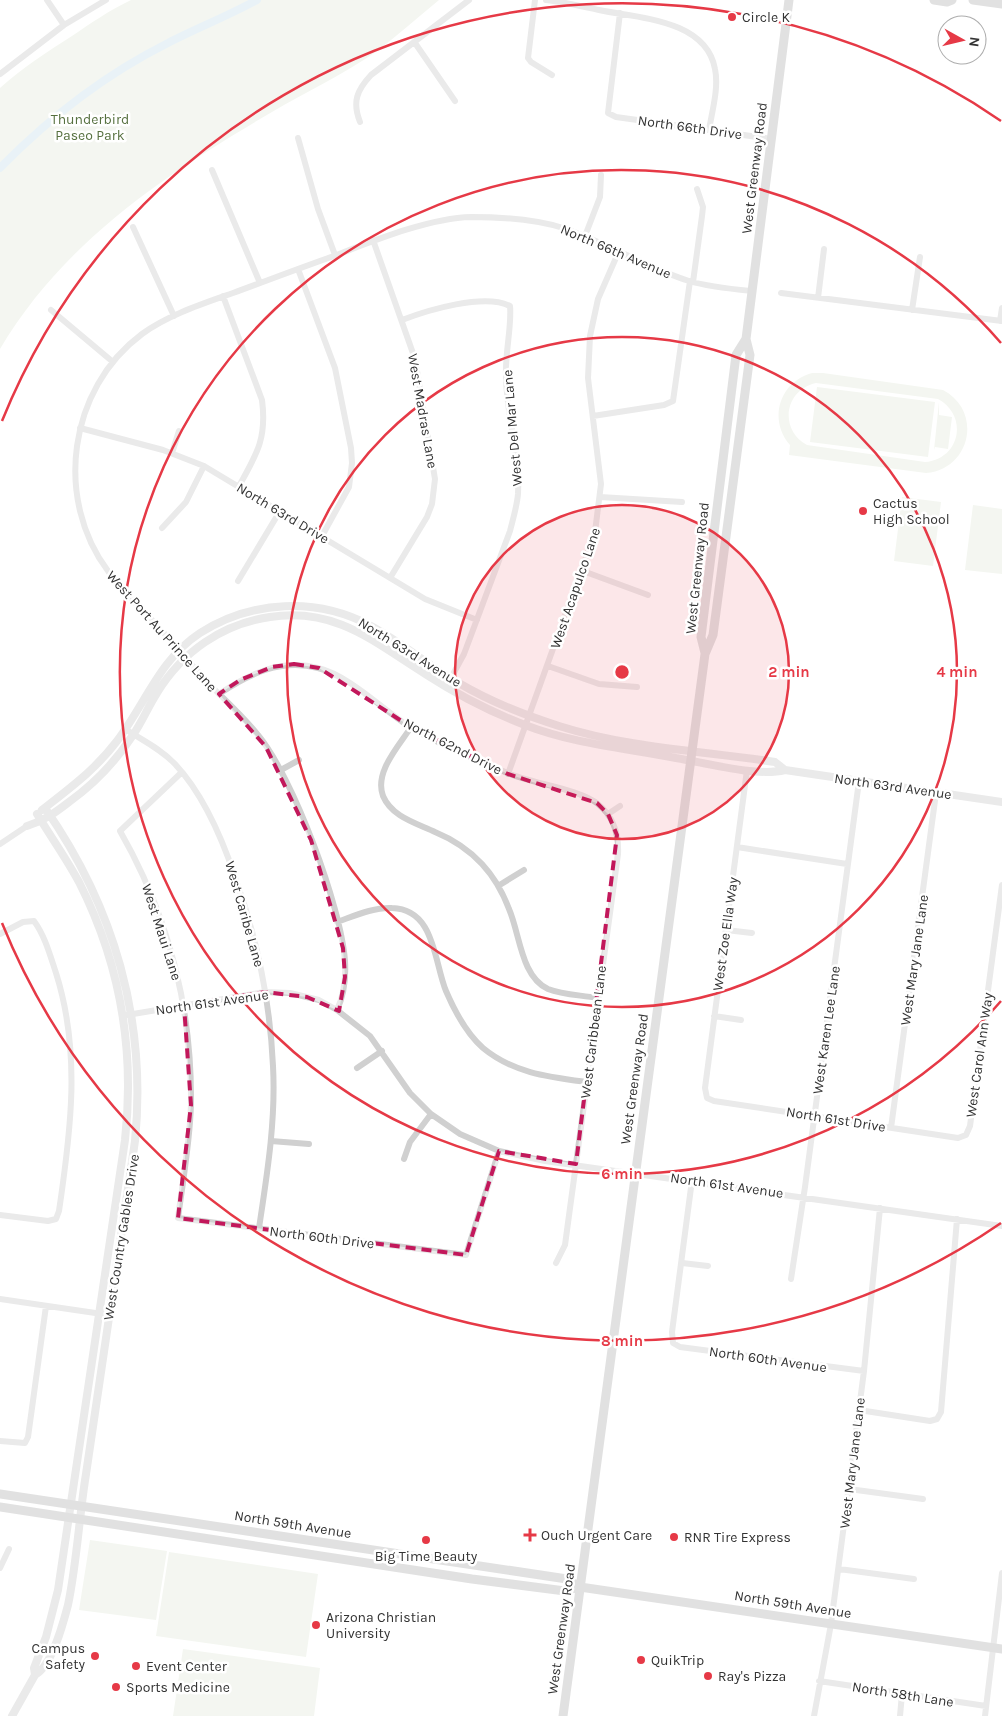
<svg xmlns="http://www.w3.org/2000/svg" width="1002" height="1716" viewBox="0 0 1002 1716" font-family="Karla,sans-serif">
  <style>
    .green { fill: #e6ecdf; fill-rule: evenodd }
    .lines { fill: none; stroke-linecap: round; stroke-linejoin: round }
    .canal { stroke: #cfe2ee; stroke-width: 8 }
    .minor { stroke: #d0d0d0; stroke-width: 6 }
    .tertiary { stroke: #d0d0d0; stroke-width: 8 }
    .secondary { stroke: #bdbdbd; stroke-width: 9 }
    .marked { fill: none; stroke: #c2185b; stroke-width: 4; stroke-dasharray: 10 6; stroke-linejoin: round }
    .ring { fill: none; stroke: #e63946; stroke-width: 2.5 }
    .poi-dot { fill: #e63946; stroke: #fff; stroke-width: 2 }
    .labels { text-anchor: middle; stroke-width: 5; stroke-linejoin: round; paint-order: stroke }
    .poi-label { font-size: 14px; fill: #333; stroke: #fff; text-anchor: start }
    .park-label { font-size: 14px; fill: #56703f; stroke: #fff }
    .street-label { font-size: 14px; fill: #333; stroke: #fff }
    .centre { fill: #e63946; stroke: #fff; stroke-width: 2.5 }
    .ring-label { font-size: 15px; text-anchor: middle; font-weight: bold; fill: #e63946; stroke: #fff; stroke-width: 5; stroke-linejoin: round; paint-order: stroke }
  </style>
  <rect width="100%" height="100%" fill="#fff"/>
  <path class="green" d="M131 0H439C418 17 398 35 377 51 344 74 306 92 272 112 166 174 64 241 0 349V88C22 68 47 52 72 36 91 23 110 10 131 0Z
    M812 373H823L943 390C983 411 971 469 926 473L789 455 790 445C768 420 779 382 812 373ZM816 383 938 399C969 416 960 459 925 462L807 445C779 430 784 390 816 383Z
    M817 387 935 402 928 457 810 442Z
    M939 402V415L952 417 948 449 935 447 934 450Z
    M902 497 941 502 933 566 894 561Z
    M973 505 1002 509V574L965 570Z
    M90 1540 167 1551 156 1620 79 1610Z
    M169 1552 318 1574 306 1657 156 1636Z
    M183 1649 320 1668 314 1716H173Z"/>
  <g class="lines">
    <path class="canal" d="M0 168C48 119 106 74 168 43 197 28 228 16 257 0"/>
    <path class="minor" d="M47 0 64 25
      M535 0 528 58 531 62 552 75
      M546 0C564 2 581 6 599 10 637 18 706 19 715 69 719 88 712 111 709 130
      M620 13 608 113 616 117 772 139
      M415 43 455 101
      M0 74 64 25 106 0
      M360 122C352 102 357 90 371 75L469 0
      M298 138 318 209 335 255
      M212 170 260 283
      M133 227 174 316
      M585 236 600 197 601 175
      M373 240 415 359 435 479 432 504 427 517 390 578
      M298 269 335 368 351 448 352 463 349 487 322 536
      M693 282 702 216 703 207 697 189
      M781 293 1002 321
      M223 296 262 400C267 438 257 454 239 486
      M818 298 824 249
      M51 310 113 362
      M912 310 920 257
      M402 320C428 310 484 293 510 306 512 325 505 353 506 375 506 415 520 454 518 494 517 506 513 519 510 531L464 654 446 687
      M1000 321 1002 308
      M593 416 664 405 673 401 690 281
      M80 428 163 450 204 466 425 599 477 620
      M172 453 179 431
      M600 497 682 502
      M162 528 186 502 204 466
      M583 571 648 595
      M238 581 280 511
      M548 666 599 684 637 687
      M219 694C249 674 281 658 318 668 350 676 382 709 410 727 439 745 474 758 505 772 531 784 578 788 598 804 614 817 619 834 618 854L565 1245 556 1263
      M411 727C399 746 374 772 383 796 392 817 416 823 435 832 452 839 469 850 482 864 494 877 503 893 509 909 520 934 521 977 548 989 563 995 581 995 597 998
      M125 729C142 740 161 749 175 764 203 794 222 838 235 877 257 938 270 1001 273 1066 276 1120 267 1175 259 1228
      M747 770 705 1088 707 1098 714 1101 958 1138 966 1135 970 1126 1002 885
      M279 771 299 760
      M182 772 120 831C168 915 192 1008 191 1104 190 1142 183 1180 178 1218L466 1255 499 1151
      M508 774 595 532 601 484 588 378 590 336 598 299 619 251
      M608 814 620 806
      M0 844 27 826
      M737 847 847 864
      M498 886 524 870
      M337 922C354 916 374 907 392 908 435 909 434 962 446 991 455 1012 466 1033 483 1048 513 1073 549 1077 587 1082
      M726 930 752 933
      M0 934 23 922 34 921C45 936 50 955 56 973 81 1052 71 1130 59 1211L56 1219 48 1221 0 1215
      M337 1010C344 995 346 977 345 961 341 906 293 777 258 735 243 716 225 700 208 683 189 662 171 640 151 619 136 604 120 588 108 571 54 499 68 389 142 334 168 315 202 304 233 293 266 281 300 268 334 256 373 241 429 218 471 217 502 217 534 219 563 228 606 242 645 267 689 281 709 287 731 289 752 291
      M127 1015 265 992 290 993 319 1000 337 1010 370 1036 410 1093 431 1114 460 1134 499 1151 545 1161 1002 1226
      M714 1016 741 1020
      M357 1068 382 1051
      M891 1128 936 793
      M271 1141 309 1144
      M404 1159 410 1142 431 1114
      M692 1180 672 1332 673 1343 680 1347 864 1371
      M682 1263 708 1266
      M791 1279 805 1187 859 781
      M0 1299 109 1315
      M859 1410 930 1421 937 1419 941 1412 957 1219
      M0 1441 25 1443 28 1437 46 1306
      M849 1489 923 1499
      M0 1568 9 1549
      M839 1569 914 1579
      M819 1681 986 1706
      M814 1716 831 1624 864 1371 880 1208
      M900 1716 902 1694
      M985 1716 1002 1573"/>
    <path class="tertiary" d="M42 810C71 787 95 770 117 741 146 703 159 660 200 633 252 600 317 597 371 626 401 642 428 665 457 682 489 701 524 715 559 726 628 748 704 751 775 762L785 770
      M27 826C44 821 56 812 69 802 94 784 116 761 133 735 142 722 148 707 157 693 182 652 222 624 270 617 337 607 375 643 427 675 458 695 491 712 525 725 574 744 625 748 676 758 706 763 756 777 785 770L1002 802
      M35 1675C52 1666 63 1624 68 1605 77 1562 79 1517 86 1474 103 1363 119 1252 135 1141 147 1020 114 907 45 808
      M12 1716 35 1675 34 1668 46 1637 58 1590 125 1140C135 1050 120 963 79 882 66 858 51 837 37 814"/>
    <path class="secondary" d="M934 0 947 2 952 0
      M973 0 1002 4
      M705 653 701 637 736 355 746 339
      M0 1494 567 1579 580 1587 1002 1649
      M0 1507 472 1579 565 1591 580 1587
      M563 1716 705 654 713 635 750 355 746 339 789 0"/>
  </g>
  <path d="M0 0H1002V1716H0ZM294 664 319 668 411 727 508 774 597 803 608 814 617 835 576 1164 499 1151 466 1255 178 1218 191 1105 184 1005 265 992 307 997 339 1011 345 977 343 948 311 840 266 747 219 694 240 680 272 667Z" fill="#fff" fill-opacity=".55" fill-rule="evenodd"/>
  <path class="marked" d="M294 664 319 668 411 727 508 774 597 803 608 814 617 835 576 1164 499 1151 466 1255 178 1218 191 1105 184 1005 265 992 307 997 339 1011 345 977 343 948 311 840 266 747 219 694 240 680 272 667Z"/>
  <circle cx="622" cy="672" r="167" fill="#e63946" fill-opacity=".12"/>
  <g class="ring">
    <circle cx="622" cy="672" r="167"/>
    <circle cx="622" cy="672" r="335"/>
    <path d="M1001 1001A502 502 0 1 1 1001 343"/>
    <path d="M1001 1223A669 669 0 0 1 2 923M2 421A669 669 0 0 1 1001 121"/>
  </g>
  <g class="poi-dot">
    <circle cx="732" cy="17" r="5"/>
    <circle cx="863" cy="511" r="5"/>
    <path d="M527.5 1527.5h5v5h5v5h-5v5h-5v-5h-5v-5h5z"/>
    <circle cx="674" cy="1537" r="5"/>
    <circle cx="426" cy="1540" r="5"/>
    <circle cx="316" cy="1625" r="5"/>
    <circle cx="95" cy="1656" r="5"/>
    <circle cx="641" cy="1660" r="5"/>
    <circle cx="136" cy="1666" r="5"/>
    <circle cx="708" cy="1676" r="5"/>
    <circle cx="116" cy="1687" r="5"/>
  </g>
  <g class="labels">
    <g class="poi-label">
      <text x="742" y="22">Circle K</text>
      <text x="873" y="508">Cactus<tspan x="873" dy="16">High School</tspan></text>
      <text x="541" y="1540">Ouch Urgent Care</text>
      <text x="684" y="1542">RNR Tire Express</text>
      <text x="426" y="1561" text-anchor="middle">Big Time Beauty</text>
      <text x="326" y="1622">Arizona Christian<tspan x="326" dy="16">University</tspan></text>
      <text x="85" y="1653" text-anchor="end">Campus<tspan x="85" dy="16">Safety</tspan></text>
      <text x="651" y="1665">QuikTrip</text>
      <text x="146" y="1671">Event Center</text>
      <text x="718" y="1681">Ray's Pizza</text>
      <text x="126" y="1692">Sports Medicine</text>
    </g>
    <g class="park-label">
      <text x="90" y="124">Thunderbird<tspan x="90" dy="16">Paseo Park</tspan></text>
    </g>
    <g class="street-label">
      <text transform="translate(690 127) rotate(8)" y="5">North 66th Drive</text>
      <text transform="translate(754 168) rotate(-83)" y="5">West Greenway Road</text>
      <text transform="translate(616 251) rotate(23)" y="5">North 66th Avenue</text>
      <text transform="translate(423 411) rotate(80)" y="5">West Madras Lane</text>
      <text transform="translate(512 428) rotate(-95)" y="5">West Del Mar Lane</text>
      <text transform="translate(283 513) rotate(31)" y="5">North 63rd Drive</text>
      <text transform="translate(697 568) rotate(-84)" y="5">West Greenway Road</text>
      <text transform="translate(575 588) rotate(-71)" y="5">West Acapulco Lane</text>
      <text transform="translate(162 631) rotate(48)" y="5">West Port Au Prince Lane</text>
      <text transform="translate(410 652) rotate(32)" y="5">North 63rd Avenue</text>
      <text transform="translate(453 746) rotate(27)" y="5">North 62nd Drive</text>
      <text transform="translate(893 786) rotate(8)" y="5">North 63rd Avenue</text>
      <text transform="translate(245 914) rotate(74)" y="5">West Caribe Lane</text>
      <text transform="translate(162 932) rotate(72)" y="5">West Maui Lane</text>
      <text transform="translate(725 934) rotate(-82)" y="5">West Zoe Ella Way</text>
      <text transform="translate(914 960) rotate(-82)" y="5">West Mary Jane Lane</text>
      <text transform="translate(212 1002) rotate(-8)" y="5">North 61st Avenue</text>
      <text transform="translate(826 1030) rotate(-82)" y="5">West Karen Lee Lane</text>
      <text transform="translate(593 1032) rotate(-83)" y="5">West Caribbean Lane</text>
      <text transform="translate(979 1055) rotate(-82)" y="5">West Carol Ann Way</text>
      <text transform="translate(634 1079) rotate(-82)" y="5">West Greenway Road</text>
      <text transform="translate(836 1119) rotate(9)" y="5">North 61st Drive</text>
      <text transform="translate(727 1185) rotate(8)" y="5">North 61st Avenue</text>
      <text transform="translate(121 1237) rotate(-81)" y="5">West Country Gables Drive</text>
      <text transform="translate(322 1237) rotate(7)" y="5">North 60th Drive</text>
      <text transform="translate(768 1359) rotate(8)" y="5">North 60th Avenue</text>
      <text transform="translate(852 1463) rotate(-83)" y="5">West Mary Jane Lane</text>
      <text transform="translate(293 1524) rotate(9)" y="5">North 59th Avenue</text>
      <text transform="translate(793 1604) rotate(9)" y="5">North 59th Avenue</text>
      <text transform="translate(561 1629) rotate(-82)" y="5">West Greenway Road</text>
      <text transform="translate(903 1694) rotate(9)" y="5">North 58th Lane</text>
    </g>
  </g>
  <circle cx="622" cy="672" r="8" class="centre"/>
  <g class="ring-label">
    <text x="789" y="677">2 min</text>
    <text x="957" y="677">4 min</text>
    <text x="622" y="1179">6 min</text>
    <text x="622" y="1346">8 min</text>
  </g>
  <g transform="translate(962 40) rotate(98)"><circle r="24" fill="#ffffff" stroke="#adadad"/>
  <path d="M0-4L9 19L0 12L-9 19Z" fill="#e63946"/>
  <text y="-8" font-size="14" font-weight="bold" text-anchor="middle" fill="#333333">N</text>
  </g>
</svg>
